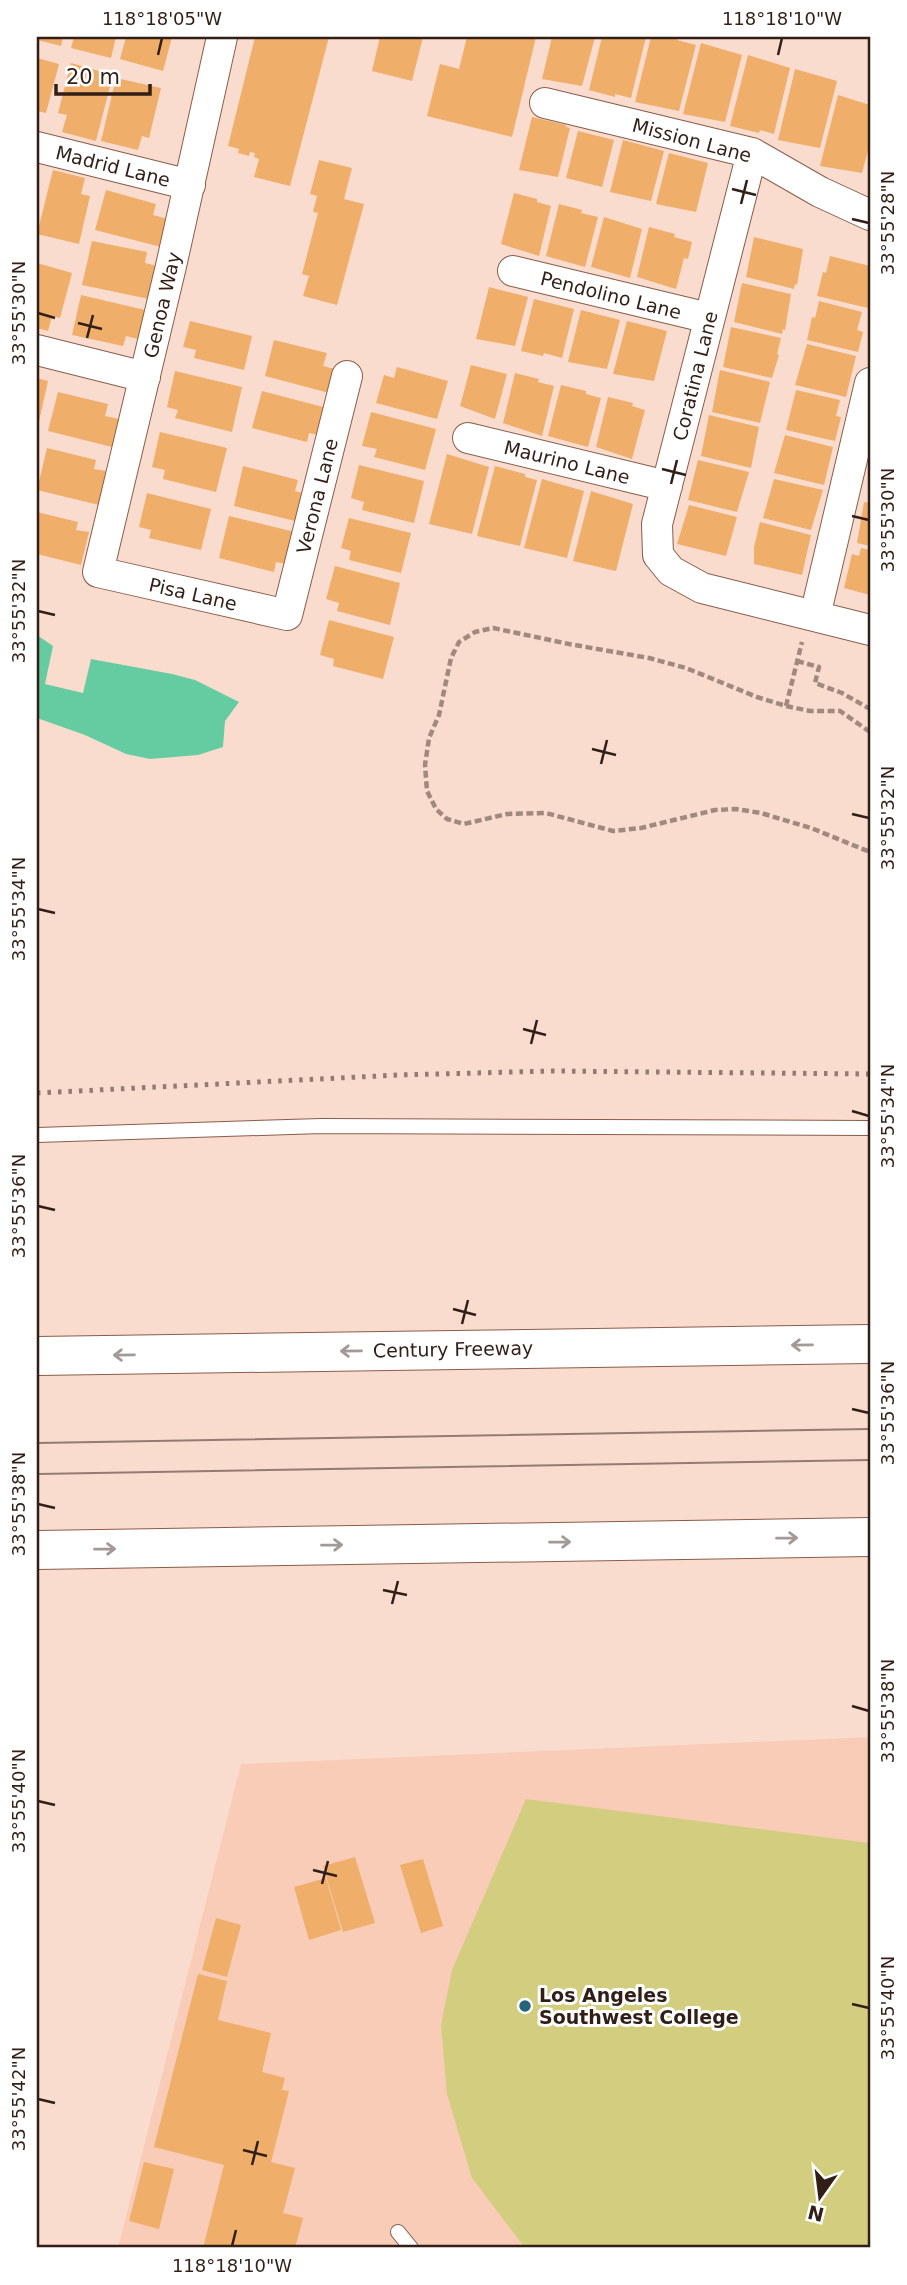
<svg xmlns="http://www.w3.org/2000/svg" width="907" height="2285" viewBox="0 0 907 2285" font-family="'DejaVu Sans',sans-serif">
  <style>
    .built { fill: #f9ccb7 }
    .green { fill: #d3ce7f }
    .water { fill: #65cca2 }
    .building { fill: #f0ae6b }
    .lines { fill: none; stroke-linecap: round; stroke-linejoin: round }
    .lane-casing { stroke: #885d4a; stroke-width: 16 }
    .street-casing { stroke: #885d4a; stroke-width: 32 }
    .highway-casing { stroke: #885d4a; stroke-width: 40 }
    .path { stroke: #a1897d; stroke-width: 4.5; stroke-dasharray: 7 3.5; stroke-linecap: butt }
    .lane { stroke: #fff; stroke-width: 14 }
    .street { stroke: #fff; stroke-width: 30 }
    .highway { stroke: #fff; stroke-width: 38 }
    .tram { stroke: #937b70; stroke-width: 2 }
    .rail { stroke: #937b70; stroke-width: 5; stroke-dasharray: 3.5 7; stroke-linecap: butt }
    .oneway { stroke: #a29a97 }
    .ticks { fill: none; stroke: #311f17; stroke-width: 2.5 }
    .poi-dot { fill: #26647a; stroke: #fff; stroke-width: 2.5 }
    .labels { text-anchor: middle; stroke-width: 6; stroke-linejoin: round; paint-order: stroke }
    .street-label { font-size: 19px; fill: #311f17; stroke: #fff }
    .poi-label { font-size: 19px; font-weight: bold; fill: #311f17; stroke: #fff; text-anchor: start }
    .neatline { fill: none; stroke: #311f17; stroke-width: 2.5 }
    .ticks-label { font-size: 18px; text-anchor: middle; fill: #311f17 }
  </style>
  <rect width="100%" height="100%" fill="#fadcce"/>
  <path class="built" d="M870 1737V2248H118L241 1764Z"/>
  <path class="green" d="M526 1799 870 1843V2248H525L472 2178 447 2094 441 2025 452 1970Z"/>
  <path class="water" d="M37 635 53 646 45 684 83 693 91 659 172 674 195 680 239 702 225 721 223 747 198 755 150 759 126 754 85 735 37 718Z"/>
  <path class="building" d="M37 37H63L61 46 37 40Z
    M74 37H116L111 58 71 48Z
    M126 37H172L163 71 120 59Z
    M255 37H329L290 186 254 177 259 159 254 157 255 153 250 152 249 156 238 153 239 149 228 146Z
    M380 37H423L412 81 372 71Z
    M467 37H536L512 137 427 116 440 64 459 69Z
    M552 37H595L582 86 542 79Z
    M602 37H646L631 98 615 94V97L589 90Z
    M651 37H673L678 38 677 40 696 45 679 111 635 102Z
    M701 43 742 55 725 122 683 114Z
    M748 55 790 68 774 134 760 130 759 133 730 126Z
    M37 58 59 64 46 113 37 111Z
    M71 63 113 75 96 141 62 132 67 115 58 113Z
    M795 69 837 81 820 148 778 140Z
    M116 78 161 88 149 138 142 136 138 150 101 141Z
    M838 95 870 105V143L862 173 820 166Z
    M532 117 566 125V127L570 128 558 177 519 170Z
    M578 131 614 140 602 187 566 178Z
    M623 140 664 151 651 201 610 192Z
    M669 153 708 163 696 212 656 204Z
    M319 160 352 168 344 199 364 204 337 305 303 296 309 276 302 274 318 213 313 212 317 196 310 194Z
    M53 170 85 178 81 194 90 196 79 244 37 234Z
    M106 190 156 204 153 215 168 219 161 247 95 230Z
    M514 193 537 199V202L551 206 539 256 501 244Z
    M559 204 582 210 581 213 598 217 585 267 546 256Z
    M604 217 642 229 630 278 591 267Z
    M649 227 675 234 674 237 692 242 688 259 684 258 676 289 637 277Z
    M754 237 803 249 797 285 795 284 794 289 746 277Z
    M92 241 147 252 145 263 157 266 149 299 82 285Z
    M830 256 870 266V298L868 308 817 296 823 272 826 273Z
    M37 263 72 273 60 318 52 316 48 331 37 328Z
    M742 283 791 294 785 330 783 329 782 334 734 322Z
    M489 287 528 297 515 346 476 339Z
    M81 295 145 310 138 339 126 336 123 346 72 335Z
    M534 299 574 309 562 358 544 353 543 356 521 351Z
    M819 301 862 312 857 330 863 332 858 352 807 340 812 317 815 318Z
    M581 310 620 320 607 369 568 362Z
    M190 321 252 336 244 370 194 358 196 350 183 347Z
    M627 321 667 331 654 381 613 374Z
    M731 327 781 338 777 354 779 355 772 378 723 367Z
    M274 340 327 353 323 366 335 369 329 393 265 376Z
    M807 344 856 356 846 397 795 385Z
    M471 365 507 374 495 419 460 406Z
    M397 367 448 381 437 419 376 403 384 375 394 378Z
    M720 370 770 382 760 423 712 412Z
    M175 371 242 387 232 432 175 418 178 410 167 407Z
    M515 373 539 379 538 382 554 386 542 436 503 423Z
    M37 378 48 381 38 426H37Z
    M561 385 586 391V394L601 398 588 447 548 436Z
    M796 390 840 400 836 416 841 417 835 441 786 430Z
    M262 391 327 408 319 435 309 433 307 442 252 428Z
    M58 392 108 404 105 416 119 419 112 447 48 431Z
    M608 397 633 403 632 406 645 410 632 459 596 447Z
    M371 412 436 429 425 470 374 457 377 449 362 446Z
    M709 415 759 427 751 468 701 456Z
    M160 432 227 448 216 492 163 479 165 470 152 467Z
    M785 435 833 447 824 485 774 473Z
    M47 448 96 460 94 469 106 471 99 505 37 490Z
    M447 454 489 467 472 534 429 524Z
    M698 460 749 472 737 512 688 500Z
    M359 465 424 481 414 523 362 510 364 502 351 498Z
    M243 466 298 480 295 491 306 494 299 522 234 506Z
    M495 466 525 474V477L537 480 520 546 477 536Z
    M542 479 584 491 567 558 524 548Z
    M774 479 823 490 811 530 763 518Z
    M591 491 633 504 616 571 573 561Z
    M147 493 211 509 201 550 149 538 151 530 139 527Z
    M864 502 870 503V546L857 543Z
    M689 505 737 517 726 556 677 544Z
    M37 512 78 522 76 530 89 532 81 565 37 554Z
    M229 516 295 532 287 564 276 562 274 572 219 558Z
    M349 518 411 533 401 573 349 560 351 551 341 548Z
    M760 522 811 535 802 575 754 564V547Z
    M861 548 870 550V595L844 588 852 554 859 556Z
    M335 566 400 583 390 625 337 611 339 603 326 599Z
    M329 620 394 637 383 679 333 666 334 659 320 655Z
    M355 1857 375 1923 343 1932 323 1866Z
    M423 1859 443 1926 421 1933 400 1865Z
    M326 1878 341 1930 309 1940 294 1887Z
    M216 1918 241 1925 227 1977 202 1970Z
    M198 1974 227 1981 218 2020 271 2033 262 2072 285 2078 282 2090 289 2091 271 2162 295 2168 283 2213 303 2218 295 2248H203L224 2165 154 2147Z
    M144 2162 174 2169 159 2229 129 2221Z"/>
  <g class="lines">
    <g class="lane-casing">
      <path id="lane" d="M37 1135 321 1126 870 1128
        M398 2232 411 2248"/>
    </g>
    <g class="street-casing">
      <path id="street" d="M222 37 171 266 98 572 287 615 347 376
        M545 103 752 153 820 192 870 215
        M37 147 190 185
        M752 153 657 524 658 555 671 571 702 588 870 630
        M513 271 709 318
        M37 350 145 377
        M468 438 667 486
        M815 616 870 383"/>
    </g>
    <g class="highway-casing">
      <path id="highway" d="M37 1356 870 1344
        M37 1550 870 1537"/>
    </g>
    <path class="path" d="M797 661 819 667 815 683 842 693 870 709
      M786 706 802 642
      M870 732 840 711H810L786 706 757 697 686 668 649 658 569 644 493 628 475 632 459 642 451 658 439 715 429 738 425 765 427 791 436 809 447 819 464 824 507 814 546 813 613 831 641 828 715 810 736 809 761 813 811 828 870 852"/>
    <use href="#lane" class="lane"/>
    <use href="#street" class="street"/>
    <use href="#highway" class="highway"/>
    <path class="tram" d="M37 1443 870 1429
      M37 1474 870 1460"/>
    <path class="rail" d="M37 1093 399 1075 552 1071 870 1074"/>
  </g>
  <defs><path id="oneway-shaft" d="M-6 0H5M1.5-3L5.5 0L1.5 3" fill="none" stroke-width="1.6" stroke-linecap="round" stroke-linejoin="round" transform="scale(1.75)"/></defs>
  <g class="oneway">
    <use href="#oneway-shaft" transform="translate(802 1345) rotate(179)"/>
    <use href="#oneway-shaft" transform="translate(351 1351) rotate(179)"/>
    <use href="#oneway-shaft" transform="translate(124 1355) rotate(179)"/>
    <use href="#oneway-shaft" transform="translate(787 1538) rotate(-1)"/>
    <use href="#oneway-shaft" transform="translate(560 1542) rotate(-1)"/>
    <use href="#oneway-shaft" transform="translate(332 1545) rotate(-1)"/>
    <use href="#oneway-shaft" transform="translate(105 1549) rotate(-1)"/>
  </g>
  <path class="ticks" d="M158 55 162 38M778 55 782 38M732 189 756 195M741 204 747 180M852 219 869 223M38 313 55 318M78 323 102 329M87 338 93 315M662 469 686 475M671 484 677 460M852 516 869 520M38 611 55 615M592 749 616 755M601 764 607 740M852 814 869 818M38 909 55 913M523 1029 546 1035M531 1044 537 1020M852 1111 869 1116M38 1206 55 1210M453 1309 476 1315M462 1324 468 1300M852 1409 869 1413M38 1504 55 1508M383 1590 407 1595M392 1604 398 1581M852 1706 869 1711M38 1801 55 1805M313 1870 337 1876M322 1884 328 1861M852 2004 869 2008M38 2099 55 2103M243 2150 267 2156M252 2165 258 2141M232 2246 236 2230"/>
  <circle class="poi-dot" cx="525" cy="2006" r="7"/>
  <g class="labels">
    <g class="street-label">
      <text transform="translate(692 140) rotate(15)" y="7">Mission Lane</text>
      <text transform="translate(113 166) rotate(14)" y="7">Madrid Lane</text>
      <text transform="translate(611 295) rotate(14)" y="7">Pendolino Lane</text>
      <text transform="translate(162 305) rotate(-77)" y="7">Genoa Way</text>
      <text transform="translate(695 376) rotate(-76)" y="7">Coratina Lane</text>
      <text transform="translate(567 462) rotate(14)" y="7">Maurino Lane</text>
      <text transform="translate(317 496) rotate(-76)" y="7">Verona Lane</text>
      <text transform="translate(193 594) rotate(13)" y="7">Pisa Lane</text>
      <text transform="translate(453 1349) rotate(-1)" y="7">Century Freeway</text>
    </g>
    <g class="poi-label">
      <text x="539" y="2002">Los Angeles<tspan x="539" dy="22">Southwest College</tspan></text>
    </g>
  </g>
  <rect width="907" height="2285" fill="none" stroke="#ffffff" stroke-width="77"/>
  <g transform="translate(820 2197) rotate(194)" stroke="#ffffff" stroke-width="5" paint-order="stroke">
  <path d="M0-5L12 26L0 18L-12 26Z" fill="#311f17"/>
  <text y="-10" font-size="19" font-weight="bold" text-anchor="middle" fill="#311f17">N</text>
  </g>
  <path d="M56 84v10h94v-10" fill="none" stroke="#311f17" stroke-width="3.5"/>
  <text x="66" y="84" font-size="21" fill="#311f17" stroke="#ffffff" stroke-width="5" paint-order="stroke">20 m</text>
  <rect x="38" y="38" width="831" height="2208" class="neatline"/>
  <g class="ticks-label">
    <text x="162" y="25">118°18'05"W</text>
    <text x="782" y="25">118°18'10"W</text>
    <text transform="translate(888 223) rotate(-90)" y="6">33°55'28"N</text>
    <text transform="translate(19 313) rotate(-90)" y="6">33°55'30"N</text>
    <text transform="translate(888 520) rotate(-90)" y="6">33°55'30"N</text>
    <text transform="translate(19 611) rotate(-90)" y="6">33°55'32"N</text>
    <text transform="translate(888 818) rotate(-90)" y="6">33°55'32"N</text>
    <text transform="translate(19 909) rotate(-90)" y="6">33°55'34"N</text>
    <text transform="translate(888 1116) rotate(-90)" y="6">33°55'34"N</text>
    <text transform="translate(19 1206) rotate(-90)" y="6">33°55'36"N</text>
    <text transform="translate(888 1413) rotate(-90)" y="6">33°55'36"N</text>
    <text transform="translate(19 1504) rotate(-90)" y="6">33°55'38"N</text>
    <text transform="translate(888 1711) rotate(-90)" y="6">33°55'38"N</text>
    <text transform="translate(19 1801) rotate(-90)" y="6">33°55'40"N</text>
    <text transform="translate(888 2008) rotate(-90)" y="6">33°55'40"N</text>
    <text transform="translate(19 2099) rotate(-90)" y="6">33°55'42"N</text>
    <text x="232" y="2272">118°18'10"W</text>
  </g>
</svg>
